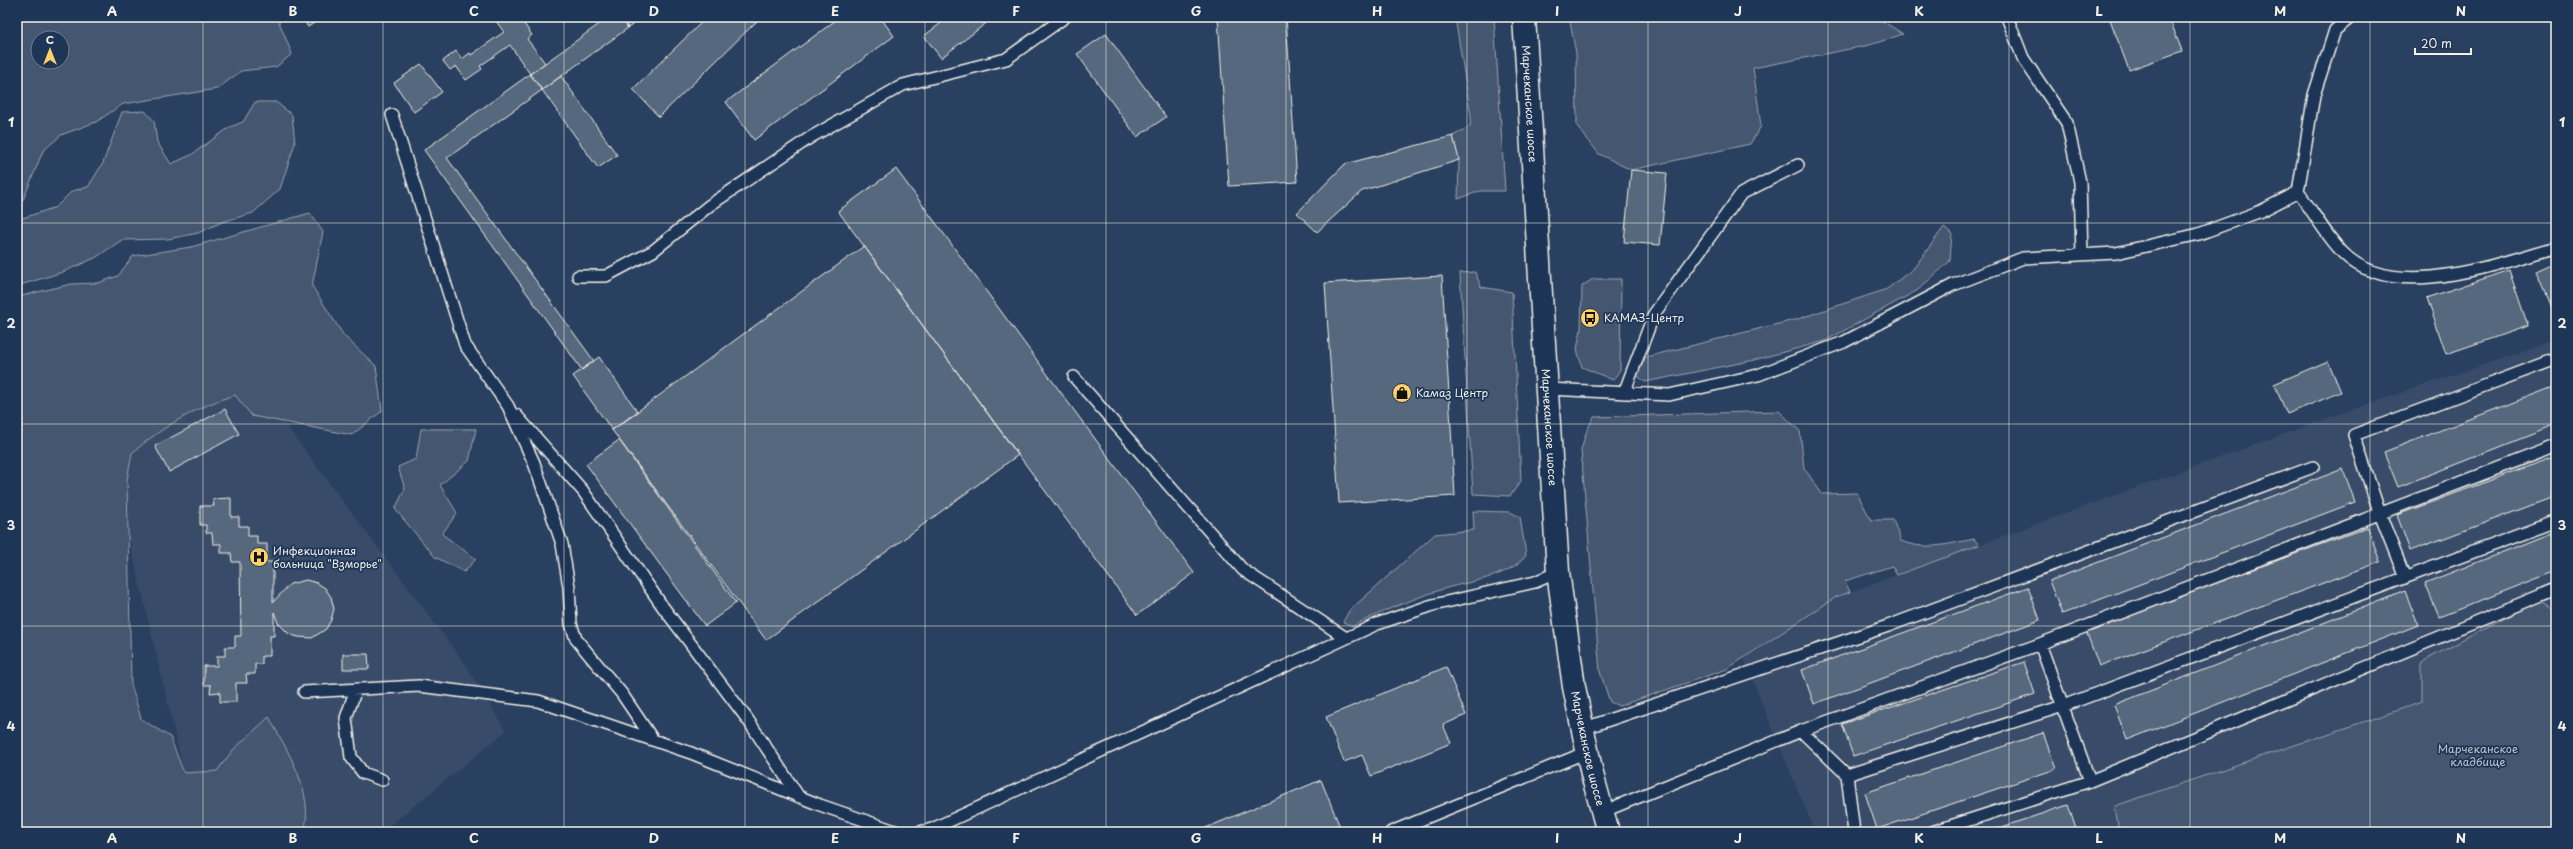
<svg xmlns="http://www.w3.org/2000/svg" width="2573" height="849" viewBox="0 0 2573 849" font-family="'Playpen Sans',sans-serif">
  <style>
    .built { fill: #374c69 }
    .green { fill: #445771; stroke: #9ca4ac; fill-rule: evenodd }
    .building { fill: #56677d; stroke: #f4f1e8 }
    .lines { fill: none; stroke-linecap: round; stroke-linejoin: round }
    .service-casing { stroke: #f4f1e8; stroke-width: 14 }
    .tertiary-casing { stroke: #f4f1e8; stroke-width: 25 }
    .service { stroke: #1d3557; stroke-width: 11 }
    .tertiary { stroke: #1d3557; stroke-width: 22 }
    .grid { fill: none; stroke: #f4f1e8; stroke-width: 1; stroke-opacity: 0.55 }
    .labels { text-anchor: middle; stroke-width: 3.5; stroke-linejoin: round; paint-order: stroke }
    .street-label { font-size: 11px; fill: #f4f1e8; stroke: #1d3557 }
    .poi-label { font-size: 11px; fill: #f4f1e8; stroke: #1d3557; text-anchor: start }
    .park-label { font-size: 11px; fill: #bfc3c4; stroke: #1d3557 }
    .neatline { fill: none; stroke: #f4f1e8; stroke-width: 1.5 }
    .grid-label { font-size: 13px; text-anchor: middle; font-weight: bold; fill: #f4f1e8 }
  </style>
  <rect width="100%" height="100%" fill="#2a4060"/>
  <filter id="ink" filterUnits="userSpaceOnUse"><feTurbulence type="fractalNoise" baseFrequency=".025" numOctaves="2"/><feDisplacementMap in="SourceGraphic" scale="8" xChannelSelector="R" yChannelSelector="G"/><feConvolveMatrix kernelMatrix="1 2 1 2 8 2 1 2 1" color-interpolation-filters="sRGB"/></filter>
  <g filter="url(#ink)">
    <path class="built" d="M2556 340V610L2540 599 2422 702 2115 806 2119 832H1815L1744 659 1836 597 2325 419Z
      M244 369 466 665 506 731 382 832H198L108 449Z"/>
    <path class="green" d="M17 17H277L292 54 276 67 241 71 217 89 123 104 96 122 61 135 43 151 23 200 17 202ZM38 38H62V62H38Z
      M1455 17H1494L1505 191H1480L1458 199 1459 160 1453 136 1470 126 1471 116Z
      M1569 17H1876L1903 34 1870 45 1753 68 1761 126 1750 144 1631 170 1599 154 1577 126 1576 53Z
      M255 102H276L292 115 295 143 280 189 253 213 222 222 198 233 168 239 122 240 95 258 63 272 17 286V223L23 218 56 207 72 191 88 187 103 163 122 112 145 111 154 121 157 142 171 164 191 155 230 127 243 122Z
      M310 213 323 232 312 286 344 336 376 366 382 411 352 435 252 416 235 395C198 406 162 427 132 453L127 479 131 684 141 719 170 737 184 773 217 771 233 750 269 717C287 751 315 792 304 832H17V297L71 284 98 283 118 276 133 256 191 247Z
      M1944 227 1952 233 1950 261 1918 290 1825 341 1750 361 1645 382 1637 375 1646 357 1798 319 1887 289 1914 268Z
      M1475 272 1481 287 1512 292 1521 481 1510 496 1473 494 1460 273Z
      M1593 279H1621L1620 370 1613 380 1582 367 1577 349 1581 329 1582 286Z
      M1779 411 1800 431 1804 468 1822 494 1857 493 1871 520H1893L1901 541C1925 551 1949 544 1974 539L1979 545 1897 575 1892 566 1845 581 1850 592 1836 597 1727 669 1619 706 1610 702 1600 672 1581 450 1587 430 1594 417Z
      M421 429H476L469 461 440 485 457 513 442 534 476 559 464 572 435 557 395 509 405 489 398 467 416 459Z
      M1473 511 1510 512 1520 517 1526 555C1508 579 1467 581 1440 590 1410 600 1380 612 1353 626L1343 622 1349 611 1435 534 1474 530Z
      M2540 599 2556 610V832H2119L2115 806 2422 702V662Z"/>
    <path class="building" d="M302 17H323L308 27Z
      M493 17H509L512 21 519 17 532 35 527 39 545 63 530 74 510 45 480 66 482 69 466 80 456 66 450 70 443 61 456 51 462 59 470 53 471 55 504 32Z
      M609 17H621L628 28 542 90 530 74Z
      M621 17H643L628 28Z
      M707 17H761L659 117 633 89Z
      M840 17H880L894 36 754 140 726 102Z
      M949 17H994L941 58 924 36Z
      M1218 17H1286L1297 182 1229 186Z
      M2109 17H2169L2182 51 2129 70Z
      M1106 34 1166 117 1137 137 1077 54Z
      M421 64 442 92 414 112 394 83Z
      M530 74 542 90 447 158 594 361 582 370 424 150Z
      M561 76 617 155 598 168 542 90Z
      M1453 136 1459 160 1362 191 1317 232 1297 213 1345 164Z
      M896 169 1194 573 1137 615 838 211Z
      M1631 170 1667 173 1660 245 1624 242Z
      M864 246 1018 455 766 640 612 430Z
      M2556 263V316L2555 317 2536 272Z
      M2509 270 2528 326 2446 354 2427 298Z
      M1442 276 1455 496 1339 503 1325 283Z
      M599 357 638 412 612 430 573 376Z
      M2328 361 2341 392 2287 414 2274 384Z
      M2556 386V425L2398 487 2384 452Z
      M225 409 239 434 169 472 155 446Z
      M619 440 736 603 705 626 586 464Z
      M2556 456V496L2410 551 2397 515Z
      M2343 469 2355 502 2062 614 2049 581Z
      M231 498V517H239V526H248V536H257V544H267V562H273V602L290 584 306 580 317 583 325 588 331 597 334 609 331 620 326 629 312 638 298 637 289 634 278 623 274 612V636H270V656H262V664H255V674H246L247 683H236V702H220V692L210 693 211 685H204V666H217V656H225V647H235V636H241L240 562H232L231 553H221V544H213L212 533H206V525H200V506H214L213 499Z
      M2368 527 2380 562 2099 666 2086 631Z
      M2556 531V558L2553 559 2556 571 2439 617 2425 583Z
      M2028 587 2040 620 1814 704 1802 670Z
      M2405 591 2418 625 2127 740 2114 705Z
      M343 654H368L369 669H343Z
      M2024 662 2035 694 1853 756 1842 724Z
      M1446 667 1466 715 1443 725 1451 743 1371 776 1362 755 1344 762 1326 717Z
      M2043 733 2056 769 1877 829 1865 793Z
      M1321 780 1342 832H1196Z
      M2068 805 2077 832H1987Z"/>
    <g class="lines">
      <g class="service-casing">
        <path id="service" d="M2007 17 2023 58 2067 123 2080 182 2082 255
          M392 115 465 345 508 406 534 463 562 544 569 587 571 624 576 639 622 694 653 740
          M2298 192C2313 211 2326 236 2343 253 2393 304 2498 263 2556 247
          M578 276H606L653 251 710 205 811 137 903 85 1006 59 1065 17
          M1074 377 1243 570 1346 638
          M1548 389 1669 395 1758 375 1844 342 1953 285 2023 258 2116 253 2199 234 2261 211 2298 192 2314 95 2335 30 2351 17
          M1624 393 1654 314 1741 194 1798 165
          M516 415 583 491 663 607 748 720 799 797
          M2405 578 2380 514 2354 435 2556 359
          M356 689 346 718 351 757 363 773 382 780
          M304 692 419 686 538 701 691 753 820 805 898 832
          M1582 729 1888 626 2313 467
          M1801 731 2040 644
          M1847 775 1854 832
          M2090 781 2040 644 2556 446
          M1602 812 1801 731 1847 775 2063 706 2556 521
          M919 832 932 829 1377 624 1433 605 1535 582 1558 572
          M1391 832 1587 752
          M1932 832 2090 781 2556 589"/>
      </g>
      <g class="tertiary-casing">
        <g id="tertiary">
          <path id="s1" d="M1524 17 1558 572 1574 687 1592 774 1608 832"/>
        </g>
      </g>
      <use href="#service" class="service"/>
      <use href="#tertiary" class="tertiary"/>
    </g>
  </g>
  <path class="grid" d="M203 17V832M383 17V832M564 17V832M745 17V832M925 17V832M1106 17V832M1286 17V832M1467 17V832M1648 17V832M1828 17V832M2009 17V832M2190 17V832M2370 17V832M17 223H2556M17 424H2556M17 626H2556"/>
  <defs>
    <g id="bus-disc" transform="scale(1)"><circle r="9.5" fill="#ffd166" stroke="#1d3557"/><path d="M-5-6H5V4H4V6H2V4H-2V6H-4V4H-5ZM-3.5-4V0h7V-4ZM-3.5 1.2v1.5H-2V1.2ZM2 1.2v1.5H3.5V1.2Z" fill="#111"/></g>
    <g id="shop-disc" transform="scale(1)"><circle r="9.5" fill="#ffd166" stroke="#1d3557"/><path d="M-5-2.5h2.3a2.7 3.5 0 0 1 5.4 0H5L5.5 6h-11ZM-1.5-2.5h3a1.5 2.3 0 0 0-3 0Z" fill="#111"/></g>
    <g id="hospital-disc" transform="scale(1)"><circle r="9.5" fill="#ffd166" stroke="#1d3557"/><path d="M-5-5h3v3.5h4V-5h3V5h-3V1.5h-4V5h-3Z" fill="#111"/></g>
  </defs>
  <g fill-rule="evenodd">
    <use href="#bus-disc" x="1590" y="318"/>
    <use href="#shop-disc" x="1402" y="393"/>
    <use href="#hospital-disc" x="259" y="557"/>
  </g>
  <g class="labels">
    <g class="street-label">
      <text dy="4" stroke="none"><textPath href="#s1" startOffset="87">Марчеканское шоссе</textPath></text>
      <text dy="4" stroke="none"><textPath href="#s1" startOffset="411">Марчеканское шоссе</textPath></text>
      <text dy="4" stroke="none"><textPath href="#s1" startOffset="735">Марчеканское шоссе</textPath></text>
    </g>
    <g class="poi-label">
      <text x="1604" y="322">КАМАЗ-Центр</text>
      <text x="1416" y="397">Камаз Центр</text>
      <text x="273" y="555">Инфекционная<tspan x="273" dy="13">больница "Взморье"</tspan></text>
    </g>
    <g class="park-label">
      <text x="2478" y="753">Марчеканское<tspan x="2478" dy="13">кладбище</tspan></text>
    </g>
  </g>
  <rect width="2573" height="849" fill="none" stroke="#1d3557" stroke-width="44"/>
  <g transform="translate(50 50)"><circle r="19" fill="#1d3557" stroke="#738091"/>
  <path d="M0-3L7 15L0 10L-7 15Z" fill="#ffd166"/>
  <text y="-6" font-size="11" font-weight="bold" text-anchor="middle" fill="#f4f1e8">С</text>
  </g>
  <path d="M2415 48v6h56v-6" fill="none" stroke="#f4f1e8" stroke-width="2"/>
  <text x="2421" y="48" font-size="12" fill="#f4f1e8" stroke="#1d3557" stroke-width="3" paint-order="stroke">20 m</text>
  <rect x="22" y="22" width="2529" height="805" class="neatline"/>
  <g class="grid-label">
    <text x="112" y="16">A</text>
    <text x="293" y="16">B</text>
    <text x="474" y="16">C</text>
    <text x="654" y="16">D</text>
    <text x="835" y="16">E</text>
    <text x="1016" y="16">F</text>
    <text x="1196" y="16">G</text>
    <text x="1377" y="16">H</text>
    <text x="1557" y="16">I</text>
    <text x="1738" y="16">J</text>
    <text x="1919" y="16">K</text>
    <text x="2099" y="16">L</text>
    <text x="2280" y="16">M</text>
    <text x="2461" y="16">N</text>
    <text x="11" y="127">1</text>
    <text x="2562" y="127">1</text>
    <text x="11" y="328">2</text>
    <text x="2562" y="328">2</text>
    <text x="11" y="530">3</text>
    <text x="2562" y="530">3</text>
    <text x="11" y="731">4</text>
    <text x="2562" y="731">4</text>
    <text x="112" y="843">A</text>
    <text x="293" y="843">B</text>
    <text x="474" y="843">C</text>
    <text x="654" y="843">D</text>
    <text x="835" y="843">E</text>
    <text x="1016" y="843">F</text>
    <text x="1196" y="843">G</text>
    <text x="1377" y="843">H</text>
    <text x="1557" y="843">I</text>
    <text x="1738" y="843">J</text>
    <text x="1919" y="843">K</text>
    <text x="2099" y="843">L</text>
    <text x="2280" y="843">M</text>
    <text x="2461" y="843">N</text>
  </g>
</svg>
